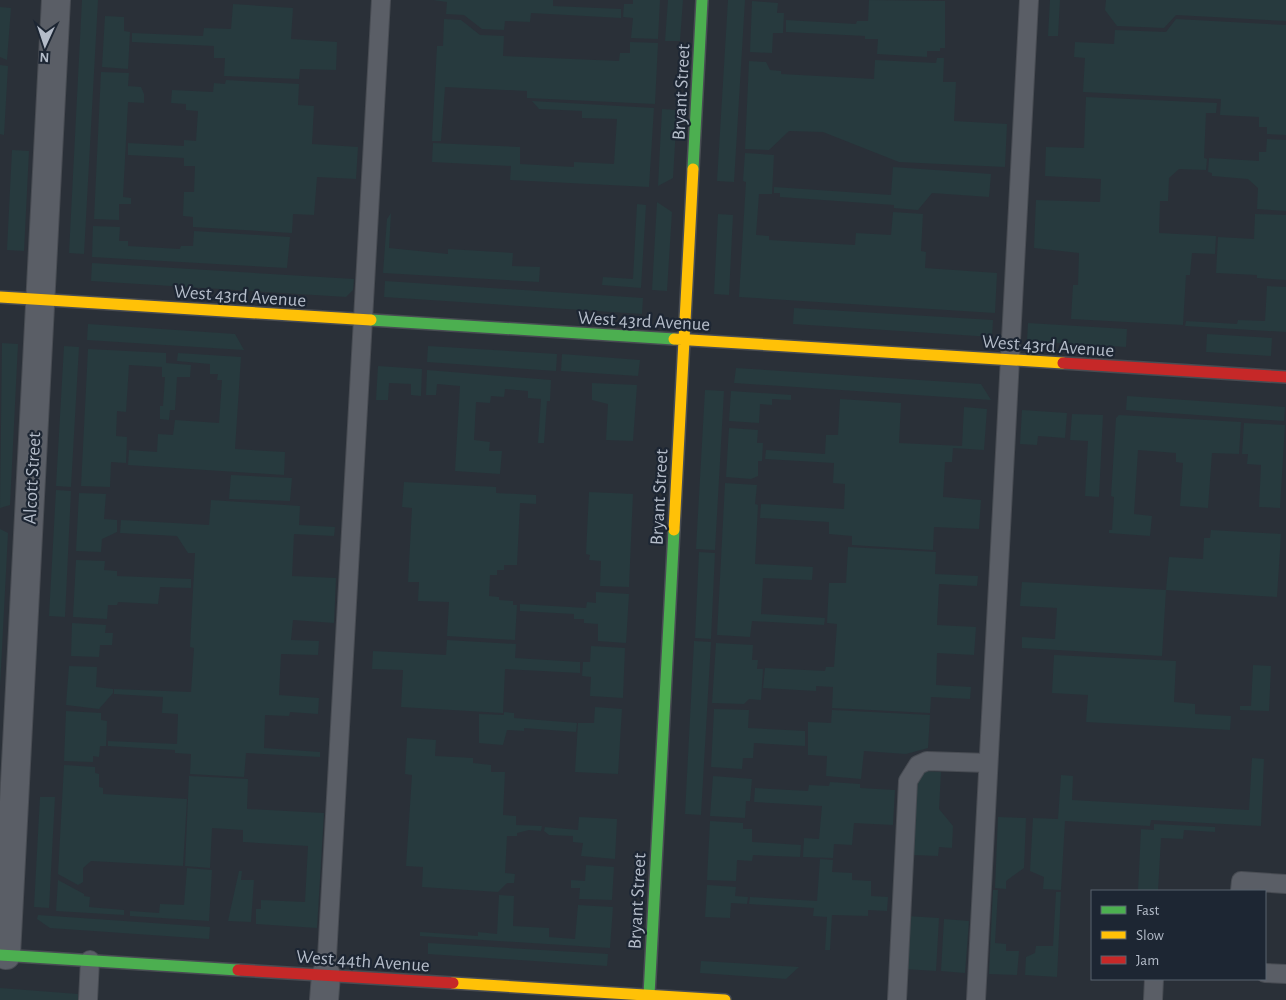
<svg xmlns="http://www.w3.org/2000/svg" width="1286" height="1000" viewBox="0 0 1286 1000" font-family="'Alegreya Sans',sans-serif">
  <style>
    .green { fill: #273a3e }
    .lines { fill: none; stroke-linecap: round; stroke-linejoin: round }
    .lane-casing { stroke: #484c53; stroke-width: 20 }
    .street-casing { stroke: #484c53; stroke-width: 30 }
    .fast-casing { stroke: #484c53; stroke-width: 14 }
    .slow-casing { stroke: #484c53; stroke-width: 14 }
    .jam-casing { stroke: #484c53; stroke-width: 14 }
    .lane { stroke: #5a5e66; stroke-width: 18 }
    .street { stroke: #5a5e66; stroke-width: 28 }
    .fast { stroke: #4caf50; stroke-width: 11 }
    .slow { stroke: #ffc107; stroke-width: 11 }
    .jam { stroke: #c62828; stroke-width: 11 }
    .labels { text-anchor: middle; stroke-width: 4.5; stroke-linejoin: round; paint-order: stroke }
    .street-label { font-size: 19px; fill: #b4bcc9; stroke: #1d2633 }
  </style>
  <rect width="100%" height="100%" fill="#2a3038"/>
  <path class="green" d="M82 0H98L84 254 69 253Z
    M433 0H553V6L621 9V18L531 13 530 22 505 21 504 30 482 29 464 15 446 14 447 2Z
    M633 0H660L658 39 631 38 633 18 623 17 624 4H633Z
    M668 0H683L680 41H665Z
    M728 0H745L734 182 717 181Z
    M869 0 945 1V48H940V51H927V57L877 54 878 39H865V36L786 32V20L856 24 857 21H868Z
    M1050 0H1060L1058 36H1048Z
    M1106 0H1286V21L1176 15 1164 28 1117 26 1105 10Z
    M752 1 778 3 777 13H784L783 33H773L772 53 750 52Z
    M233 4 293 8 291 39 337 42 336 70 300 69 299 79 224 76 225 58H214V46L132 42V33L203 36 204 28 231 29Z
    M0 7 11 8 7 60 0 57Z
    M105 16 124 17V31L130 32 128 69 102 67Z
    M444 19 461 20 480 35 504 36 503 56 619 61 620 53H630V42L658 43 655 104 527 98V91L445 87 441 141H432L437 46H443Z
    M1176 19 1286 25V135L1267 134V127H1259V117L1220 115 1221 99 1083 92 1085 58 1074 57 1075 42 1114 44 1115 30 1166 32Z
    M937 58H944L943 82H956L954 121 1007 124 1005 167 899 162 823 132 789 131 769 150 745 149 749 61 766 62 770 70 781 71V74L874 79 875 60 936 63Z
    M0 65 8 66 4 135 0 134Z
    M101 72 129 73 128 86 141 87 144 94V103L128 102 123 197 131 198V204H119V220L94 219Z
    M226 80 299 84 298 105 314 106 312 144 358 147 356 179 317 177 314 215 293 214 292 233 193 227V217L183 216 184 192H194L195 166H184V158L128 155V143L184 146V140L196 141 198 111 186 110V104L171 103 172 90 213 92 214 83 225 84Z
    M1086 97 1217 103 1216 113H1206L1204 158 1207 159 1206 170 1179 169 1169 178 1168 201H1160L1159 233 1216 236 1215 254 1192 253 1190 275H1186L1183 325 1071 319 1073 285H1078L1079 253 1034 248 1036 200 1100 202 1101 179 1045 176 1046 147 1084 148Z
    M532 101 654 108 649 187 510 180 511 166 432 162 433 143 520 147V164L574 167V162L614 164 617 119 582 118V111L539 109Z
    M662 109 677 110 673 178 658 186Z
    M1267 139 1286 140V211L1257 209 1258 188 1248 179 1212 176V173L1208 172 1209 158 1259 161V152H1266Z
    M12 150 29 151 24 251 7 250Z
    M745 153 774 155 772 194H759L756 235 769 236V240L855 245 856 233 891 235 893 212 923 214 921 251 926 252 925 268 997 273 995 313 739 297 746 182 743 181Z
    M893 167 991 174 989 197 932 193 918 210 894 208V205L780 197V193H774V187L891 195Z
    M657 202 672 212 667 291 652 290Z
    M637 204 646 205 641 288 602 285 603 277 633 279Z
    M391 213 389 248 448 254V249L513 253 512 266 540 267 539 282 383 273 387 219Z
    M718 214 733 215 729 295 714 294Z
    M1255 214 1286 215V280L1257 278V275L1216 273 1218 237 1254 239Z
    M93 226 120 227 119 241H128V246L180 249 181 246H193L194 231 290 237 287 268 92 257Z
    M92 263 354 279 353 290 346 297 91 281Z
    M385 281 643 298 642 314 384 297Z
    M1267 286 1286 287V332L1185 326 1186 321 1237 324 1238 320 1265 321Z
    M794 308 993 320 992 337 793 324Z
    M1028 323 1127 329 1126 347 1027 341Z
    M88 324 235 334 244 350 87 340Z
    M1207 334 1272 338 1271 356 1206 352Z
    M2 343 18 344 10 505 0 508Z
    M64 346 79 347 71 487 56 486Z
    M428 346 557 354 556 371 427 362Z
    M88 349 166 353V363L191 365 190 377H177L175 410H170L169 420 160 419V406H163L165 377H162V367L129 365 126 412 117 411 116 436 127 437 126 463 111 462 110 487 81 486Z
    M178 353 241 357 235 449 285 452 284 475 128 465 129 450 157 452 158 434 173 435 175 420 219 423 222 380H217L218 374H210V364L177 361Z
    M562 354 640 360 638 376 561 371Z
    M378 366 422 369 421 396 411 395V384L389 383 388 400H376Z
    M736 368 981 384 991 400 734 383Z
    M427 370 551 380 550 401H547L544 443H538L541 399 528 398V391L505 389 504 397 491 396 490 403 476 402 474 440 490 442 489 451H502L500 474 455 471 460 386 437 384 436 395H426Z
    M592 383 637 385 633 441 606 440 608 404 592 400Z
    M705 390 724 391 715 550 696 549Z
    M731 391 791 395V400L772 399V405L760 404 759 423 729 421Z
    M1127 396 1285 407 1284 421 1126 410Z
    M840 399 901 403 899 443 962 446 964 407 987 409 984 450 953 448 952 462H945L943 497 981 500 979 529 934 527 933 550 852 545V536L829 534V522L760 518 761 504 844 509 845 484 833 483 834 463 765 459 766 450 825 454 826 435H838Z
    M1022 410 1067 413 1065 438 1038 436 1037 445 1020 444Z
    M1072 414 1103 415 1099 497 1085 496 1088 441 1070 440Z
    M1119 415 1241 422 1239 454 1212 453 1208 508 1180 506 1183 463 1176 462V453L1138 450 1134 514 1152 516 1150 536 1109 533V530H1112L1114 497 1111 496 1116 418Z
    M1244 423 1285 425 1280 508 1259 507 1261 465 1247 464 1248 454H1242Z
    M729 428 758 430 757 443H763L762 461H758V476L751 479 726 477Z
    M231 475 292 478 290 501 229 499Z
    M404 482 496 487V493L536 495V504L520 503 517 565H504V570H497V575H490L489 596 499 597V600L513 601V605H517L515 640 447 636 449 602 418 601 419 582H408L412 508 402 507Z
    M725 483 757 485 755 504 758 505 755 564 813 567 812 580 763 578 761 614 825 618 824 625 752 621 750 637 717 635Z
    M56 490 71 491 65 617 49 616Z
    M589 492 633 494 629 587 600 586 601 561 589 560 590 555 586 554Z
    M79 493 106 494 104 519 117 520V532L102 539 101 552 76 551Z
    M211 500 300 506 299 525 335 527 334 536 294 534 292 576 336 578 334 623 293 620 291 640 319 641 318 655 281 654 279 695 319 698 318 714 290 712 289 716 265 715 264 748 320 752V757L246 753 244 777 190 774 191 754 175 753V750L108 746V741L177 744 178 714 162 713 163 697 114 694V689L191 692 194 648 190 647 195 553H188L177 536 120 533 121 520 209 525Z
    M0 529 8 533 0 687Z
    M1211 530 1281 534 1277 597 1166 590 1169 557 1203 559 1204 538H1210Z
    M848 547 936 552 935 574 978 576 977 586 939 584 937 625 976 627 974 655 937 653 936 685 971 687 970 699 931 697 930 713 832 708 833 687 816 686V691L763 688 765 668 825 671 826 667H834L837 624 827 623 829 583H846Z
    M699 552 715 553 711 639 695 638Z
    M76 560 105 561 104 570 117 571V576L191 579V588L160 587 158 604 118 602 117 605H108L107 619 73 617Z
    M1022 582 1166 590 1162 656 1022 648V637L1055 639 1057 608 1020 606Z
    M596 592 629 594 626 643 598 641V624L584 623V619H574V614L520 611V604L586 608 587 602 596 603Z
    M72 623 106 625 105 633H113L112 645H100L99 657 71 656Z
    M447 640 516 644 515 658 580 662V673L505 669 503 713 401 707 403 670 372 669 373 651 446 655Z
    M694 641 711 642 701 815 685 814Z
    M716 643 753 645 752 660H758L757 669H763L761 700 749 699 744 704 712 703Z
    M591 646 625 648 623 698 590 696 591 677 582 676 583 662H590Z
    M1054 655 1176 661 1174 702 1195 704V714L1231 716 1230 730 1086 722 1088 695 1052 693Z
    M1253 665 1271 666 1269 711 1240 710V706H1251Z
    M69 666 97 667 96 687 113 689V693L99 709 66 705Z
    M595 707 622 709 618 774 575 772 578 723H594Z
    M714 709 749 710 748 728 805 731V746L754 743 753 758H743L742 769 711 767Z
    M832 710 930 715 928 748 906 754 864 751 861 779 826 776 827 756 808 755V722L831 723Z
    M66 711 101 713V720L107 721 106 746H100L99 757 93 756V762L64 761Z
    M504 712 514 713V718L577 723 576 732 524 728V731L507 730 503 745 479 743V714L504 715Z
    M407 738 436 740 435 756 473 758V763L491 765V772H505L503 815 516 816V825L542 826 541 831 529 830 517 833V836H507L505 873 515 874 514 883H507L498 892 422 887 423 867 406 866 412 775 405 774Z
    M1252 758 1264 759 1261 826 1151 820 1150 826 1065 821 1061 890 1043 889 1044 877 1030 871 1033 818 1058 819 1061 775 1073 776 1072 800 1249 810Z
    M64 765 95 767V773L99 774V787L103 788V794L187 799 183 866 91 861 83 868V882L78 885 58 874Z
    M923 771 941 772 939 809 953 826 952 848 939 847 938 856 913 855 918 775Z
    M189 776 248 779 247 809 324 813 317 928 256 924V909H261V900L305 902 308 846 243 842V830L212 828 210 868 185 866Z
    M713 776 752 779 750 801H746L745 818 710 816Z
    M830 782 860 784V788L895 790 893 825 854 823 852 845 834 844 833 858 803 857 804 838 819 839 822 806 754 802 755 788 808 791 809 785 829 786Z
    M40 797H55L49 908 34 907Z
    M579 817 617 819 615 859 581 856 583 843 573 842V836L549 835 544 831 545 827 578 830Z
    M998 817 1026 818 1024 868 1006 881V889L995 888Z
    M710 821 743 823V829H752V842L801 845 800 857 753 855 752 861 737 860 736 881 707 880Z
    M1154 824 1215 827V832L1184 830 1183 839 1161 838 1158 891H1138L1141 829 1154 830Z
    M820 859 833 860 832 872 852 873V880L871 881V896L888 897 887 911 868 910V916L832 915 830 950H825L827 917 813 916 814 908 749 904 750 897 817 901Z
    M586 865 614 867 612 900 579 899 580 888H571V880L585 881Z
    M187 868 212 870 209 921 130 916V911L159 913 160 904 184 905Z
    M239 871H242L241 880H254L251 922 228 921Z
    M58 880 84 894V896L90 897 89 907 124 910V915L56 911Z
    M707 885 736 887 735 896 748 897 747 904 731 903 730 918 705 917Z
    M993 890H998L995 943 1006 944V951H1019L1017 975 989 974Z
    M1056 892H1061L1057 977 1025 975 1026 957 1035 953 1036 946H1053Z
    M499 895 514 896 513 926 549 928V937L575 939 578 905 613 907 610 948 420 936V932L478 936V932L497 934Z
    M38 915 210 927 209 939 50 928 37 919Z
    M907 916 939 918 936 971 904 969Z
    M944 919 969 921 965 973 941 971Z
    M428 943 608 954 607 966 428 954Z
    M701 961 799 967 786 979 700 973Z
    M0 988 78 994V1000H0Z"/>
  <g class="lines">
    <g class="lane-casing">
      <path id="lane" d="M1240 891 1241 881 1286 884
        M1265 973 1286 974
        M326 975 381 0
        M88 1000 90 960
        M897 1000 908 781 918 765 927 761 988 763
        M976 1000 1029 0
        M1153 1000 1154 979"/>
    </g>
    <g class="street-casing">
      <path id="street" d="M6 955 56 0
        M324 1000 326 975"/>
    </g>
    <g class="fast-casing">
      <path id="fast" d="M693 169 702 0
        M371 320 674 339
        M0 955 238 970
        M649 995 674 530"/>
    </g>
    <g class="slow-casing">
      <path id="slow" d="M0 297 371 320
        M674 339 1063 363
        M674 530 693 169
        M453 983 725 1000"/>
    </g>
    <g class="jam-casing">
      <path id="jam" d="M1063 363 1286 377
        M238 970 453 983"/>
    </g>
    <use href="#lane" class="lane"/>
    <use href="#street" class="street"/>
    <use href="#fast" class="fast"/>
    <use href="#slow" class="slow"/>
    <use href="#jam" class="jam"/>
  </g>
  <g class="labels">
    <g class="street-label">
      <text transform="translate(680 92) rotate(-87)" y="7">Bryant Street</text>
      <text transform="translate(240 295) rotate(4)" y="7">West 43rd Avenue</text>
      <text transform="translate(644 320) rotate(3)" y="7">West 43rd Avenue</text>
      <text transform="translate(1048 345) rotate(4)" y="7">West 43rd Avenue</text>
      <text transform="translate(31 478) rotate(-87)" y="7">Alcott Street</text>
      <text transform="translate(658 497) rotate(-87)" y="7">Bryant Street</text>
      <text transform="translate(636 901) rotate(-87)" y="7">Bryant Street</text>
      <text transform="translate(363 960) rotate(4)" y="7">West 44th Avenue</text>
    </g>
  </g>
  <rect x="1091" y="890" width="175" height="90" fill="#1d2633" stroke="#59626f"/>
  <rect x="1101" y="906" width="25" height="8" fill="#4caf50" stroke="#59626f"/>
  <text x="1136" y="915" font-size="15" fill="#b4bcc9">Fast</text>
  <rect x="1101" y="931" width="25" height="8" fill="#ffc107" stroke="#59626f"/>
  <text x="1136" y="940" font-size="15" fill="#b4bcc9">Slow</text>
  <rect x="1101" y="956" width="25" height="8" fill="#c62828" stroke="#59626f"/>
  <text x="1136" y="965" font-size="15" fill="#b4bcc9">Jam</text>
  <g transform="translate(45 45) rotate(183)" stroke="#1d2633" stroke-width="4" paint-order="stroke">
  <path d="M0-4L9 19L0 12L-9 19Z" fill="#b4bcc9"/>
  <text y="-8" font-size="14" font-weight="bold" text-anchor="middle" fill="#b4bcc9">N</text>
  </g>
</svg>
